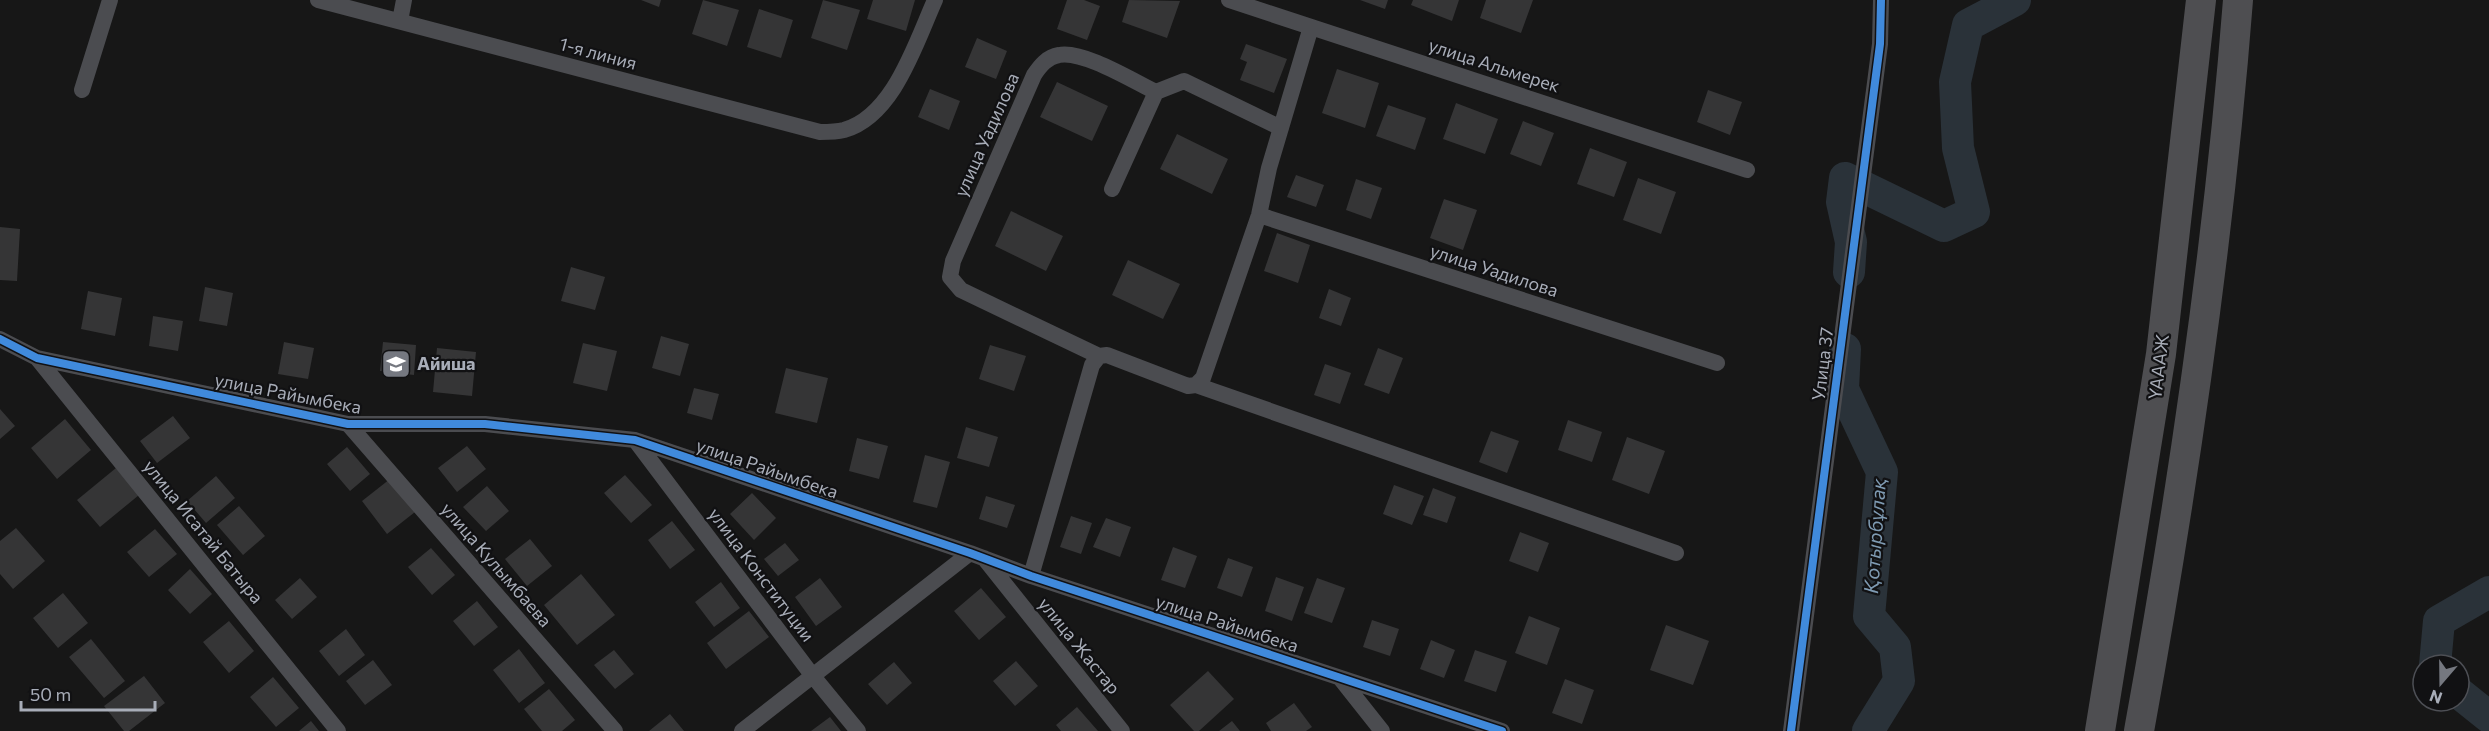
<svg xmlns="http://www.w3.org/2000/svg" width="2489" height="731" viewBox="0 0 2489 731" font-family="Commissioner,sans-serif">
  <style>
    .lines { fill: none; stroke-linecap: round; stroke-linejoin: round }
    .river { stroke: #2a3239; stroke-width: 32 }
    .building { fill: #353536 }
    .minor { stroke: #4b4c50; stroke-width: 16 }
    .motorway { stroke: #4e4e51; stroke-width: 30 }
    .cycleway-casing { stroke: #111113; stroke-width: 11 }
    .cycleway { stroke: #408adc; stroke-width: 8 }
    .labels { text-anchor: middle; stroke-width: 4.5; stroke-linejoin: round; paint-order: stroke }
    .street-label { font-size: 18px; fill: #a8adb8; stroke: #111113 }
    .poi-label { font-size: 18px; font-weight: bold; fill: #a8adb8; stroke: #111113; text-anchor: start }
    .water-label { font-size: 20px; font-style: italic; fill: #7f9bb3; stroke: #111113 }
  </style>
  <rect width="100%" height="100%" fill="#171717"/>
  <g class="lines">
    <path class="river" d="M1849 272 1851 242 1842 202 1845 178 1944 226 1974 212 1958 148 1955 82 1968 25 2015 0
      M1845 349 1843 389 1882 472 1869 616 1895 647 1899 681 1868 731
      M2435 665 2439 621 2489 592
      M2459 693 2489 717"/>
  </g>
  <path class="building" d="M641 0H661L659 7Z
    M703 0 739 10 727 46 692 34Z
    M823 0 860 10 847 50 811 38Z
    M873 0H915L906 31 867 19Z
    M1067 0H1084L1100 6 1087 40 1057 29Z
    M1129 0 1180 1 1167 38 1122 22Z
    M1360 0H1388L1385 9Z
    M1413 0H1459L1452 21 1411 5Z
    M1486 0H1533L1521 33 1480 18Z
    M759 9 793 20 781 58 747 47Z
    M977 38 1007 51 996 79 965 67Z
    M1246 44 1287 59 1274 93 1240 80 1247 62 1240 59Z
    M1337 69 1379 83 1365 128 1322 113Z
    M1057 82 1108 106 1092 141 1040 117Z
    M930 89 960 101 949 130 918 117Z
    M1708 90 1742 102 1730 135 1697 122Z
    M1456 103 1498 119 1485 154 1443 139Z
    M1388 105 1426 118 1415 150 1376 136Z
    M1523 121 1554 133 1541 166 1510 154Z
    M1177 134 1228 159 1212 194 1160 169Z
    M1590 148 1627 162 1614 197 1577 184Z
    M1296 175 1324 185 1316 207 1287 197Z
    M1638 178 1676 192 1661 234 1623 220Z
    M1356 179 1382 188 1371 219 1346 210Z
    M1444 199 1477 210 1463 250 1430 238Z
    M1011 211 1063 236 1046 271 995 246Z
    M0 227 20 229 17 281 0 280Z
    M1277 233 1310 245 1298 283 1264 271Z
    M1128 260 1180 284 1163 319 1112 295Z
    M571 267 605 277 595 310 561 301Z
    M205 287 233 293 227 326 199 321Z
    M1329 289 1351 298 1341 326 1319 318Z
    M88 291 122 298 115 336 81 329Z
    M153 316 183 321 178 351 149 346Z
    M661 336 689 344 680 376 652 368Z
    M284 342 314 348 308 379 278 374Z
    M383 342 416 345 414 375 380 371Z
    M583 343 617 351 607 391 573 383Z
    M990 345 1026 356 1014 391 979 379Z
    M437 348 476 352 472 396 433 392Z
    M1378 348 1403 358 1389 394 1364 385Z
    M1325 364 1351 373 1340 404 1314 395Z
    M786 368 828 378 817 423 775 413Z
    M694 388 719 394 712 420 687 413Z
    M0 409 15 426 0 439Z
    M173 416 190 438 157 463 140 441Z
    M65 419 91 450 57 479 31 448Z
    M1568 420 1602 432 1592 462 1558 450Z
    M966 427 998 437 989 467 957 458Z
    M1491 431 1519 441 1507 473 1479 462Z
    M1627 437 1665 451 1649 494 1612 480Z
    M857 438 888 446 879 479 849 471Z
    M467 446 486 469 457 492 438 468Z
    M347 447 370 474 350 491 327 464Z
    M925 455 950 462 937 508 913 502Z
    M116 468 139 495 100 527 77 500Z
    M625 475 652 505 631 523 604 493Z
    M216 476 235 498 206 523 187 501Z
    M390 479 415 512 387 534 362 501Z
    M1394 485 1424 496 1412 525 1383 514Z
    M487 486 509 511 486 531 463 507Z
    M1433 488 1456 497 1447 523 1423 515Z
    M752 493 776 518 754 540 730 514Z
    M986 496 1015 505 1007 528 979 519Z
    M239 506 265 536 243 555 217 525Z
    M1071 516 1092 523 1081 554 1060 547Z
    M1106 518 1131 527 1120 557 1093 547Z
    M672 521 695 550 670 569 648 540Z
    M16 528 45 561 13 589 0 574V541Z
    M155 529 177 554 149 577 127 552Z
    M1520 532 1549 543 1538 572 1509 561Z
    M530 539 552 566 527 586 505 559Z
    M785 543 799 560 778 576 764 559Z
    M1173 547 1197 556 1185 588 1161 580Z
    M431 548 455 575 432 595 408 567Z
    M1228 558 1253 567 1242 597 1217 588Z
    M190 569 212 594 190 614 168 590Z
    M581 574 615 615 577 645 544 605Z
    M1276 577 1304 587 1292 621 1265 611Z
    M300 578 317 597 292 619 275 600Z
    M820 578 842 607 816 626 795 597Z
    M1317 578 1345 588 1332 623 1304 613Z
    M721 582 740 608 714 627 695 602Z
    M981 588 1006 617 979 640 954 611Z
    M63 593 88 623 58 648 33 618Z
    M477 601 498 627 474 646 453 621Z
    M749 611 769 637 726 669 707 643Z
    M1529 616 1560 628 1547 665 1515 653Z
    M1372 620 1399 629 1390 656 1363 647Z
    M229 621 254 651 229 673 203 642Z
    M1666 625 1709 641 1693 685 1650 670Z
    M346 629 365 655 339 676 319 651Z
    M91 639 125 681 104 698 69 657Z
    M1431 640 1455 650 1444 678 1420 669Z
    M519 649 545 683 519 703 493 670Z
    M614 650 634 674 615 689 594 665Z
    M1475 650 1507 661 1496 692 1464 681Z
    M373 660 392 685 365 705 346 681Z
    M1016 661 1038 686 1015 706 993 681Z
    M894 662 912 683 887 705 868 684Z
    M1208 671 1234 699 1199 731H1194L1170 705Z
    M144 676 165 703 129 731H124L104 706Z
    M273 677 299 708 276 727 250 697Z
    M1565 679 1594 690 1582 724 1552 713Z
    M549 689 575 720 562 731H542L524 709Z
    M1294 703 1312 727 1306 731H1271L1266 723Z
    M1077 707 1098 731H1061L1056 725Z
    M670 714 684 731H649Z
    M830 717 841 731H811Z
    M311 721 319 731H299Z
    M1232 721 1240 731H1219Z"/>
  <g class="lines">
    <path class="minor" d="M318 0 820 132C828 132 836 132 844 130 894 116 916 42 935 0
      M1229 0 1747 170
      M400 21 404 0
      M82 90 110 0
      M1112 189 1156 92
      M1259 215 1717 363
      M0 339 37 358 348 424H485L635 440 970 553 1031 576 1502 731
      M1099 356 961 290 950 277 953 261 1034 75C1040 66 1047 57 1059 55 1083 50 1133 81 1156 92L1184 81 1281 128
      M37 358 338 731
      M1196 385 1676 553
      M348 424 615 731
      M635 440 812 675 858 731
      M984 558 1122 731
      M1031 576 1092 365 1099 356 1107 355 1188 386 1196 385 1203 378 1259 215 1269 168 1311 27
      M1340 678 1382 731
      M742 731 970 553
      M1791 731 1880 44 1881 0"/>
    <path class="motorway" d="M2100 731 2161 354 2201 0
      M2139 731C2183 489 2219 245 2238 0"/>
    <g class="cycleway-casing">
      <path id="cycleway" d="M0 339 37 358 348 424H485L635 440 970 553 1031 576 1502 731
        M1791 731 1880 44 1881 0"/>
    </g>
    <use href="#cycleway" class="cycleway"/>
  </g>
  <defs>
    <g id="school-square" transform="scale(1.5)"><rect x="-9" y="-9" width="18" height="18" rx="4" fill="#757880" stroke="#111113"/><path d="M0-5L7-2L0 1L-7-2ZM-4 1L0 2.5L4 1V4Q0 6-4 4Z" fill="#fff"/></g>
  </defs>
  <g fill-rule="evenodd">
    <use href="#school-square" x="396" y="364"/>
  </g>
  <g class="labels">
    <g class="street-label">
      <text transform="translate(598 54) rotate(15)" y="6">1-я линия</text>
      <text transform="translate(1494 66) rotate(18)" y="6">улица Альмерек</text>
      <text transform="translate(987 135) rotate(-66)" y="6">улица Уадилова</text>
      <text transform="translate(1494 271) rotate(18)" y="6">улица Уадилова</text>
      <text transform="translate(1823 364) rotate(-83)" y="6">Улица 37</text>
      <text transform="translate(2159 367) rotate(-83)" y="6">ҮАААЖ</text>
      <text transform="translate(288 394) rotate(11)" y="6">улица Райымбека</text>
      <text transform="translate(767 469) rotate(19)" y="6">улица Райымбека</text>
      <text transform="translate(203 532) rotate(51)" y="6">улица Исатай Батыра</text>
      <text transform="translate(496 565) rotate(49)" y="6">улица Кулымбаева</text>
      <text transform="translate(761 575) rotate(53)" y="6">улица Конституции</text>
      <text transform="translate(1227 624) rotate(18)" y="6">улица Райымбека</text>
      <text transform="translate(1079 646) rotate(51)" y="6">улица Жастар</text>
    </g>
    <g class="poi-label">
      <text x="417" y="370">Айиша</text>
    </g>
    <g class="water-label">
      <text transform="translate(1875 536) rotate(-86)" y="7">Қотырбұлақ</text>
    </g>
  </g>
  <g transform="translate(2441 683) rotate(200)"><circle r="28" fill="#111113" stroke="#4d4f55" stroke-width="1.5"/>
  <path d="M0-4.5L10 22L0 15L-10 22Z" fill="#757880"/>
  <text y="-9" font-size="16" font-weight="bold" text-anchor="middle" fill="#a8adb8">N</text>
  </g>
  <path d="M21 701v9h134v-9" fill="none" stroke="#a8adb8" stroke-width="3"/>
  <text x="30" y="701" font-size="18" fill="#a8adb8" stroke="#111113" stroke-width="4.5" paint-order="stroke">50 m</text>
</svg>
